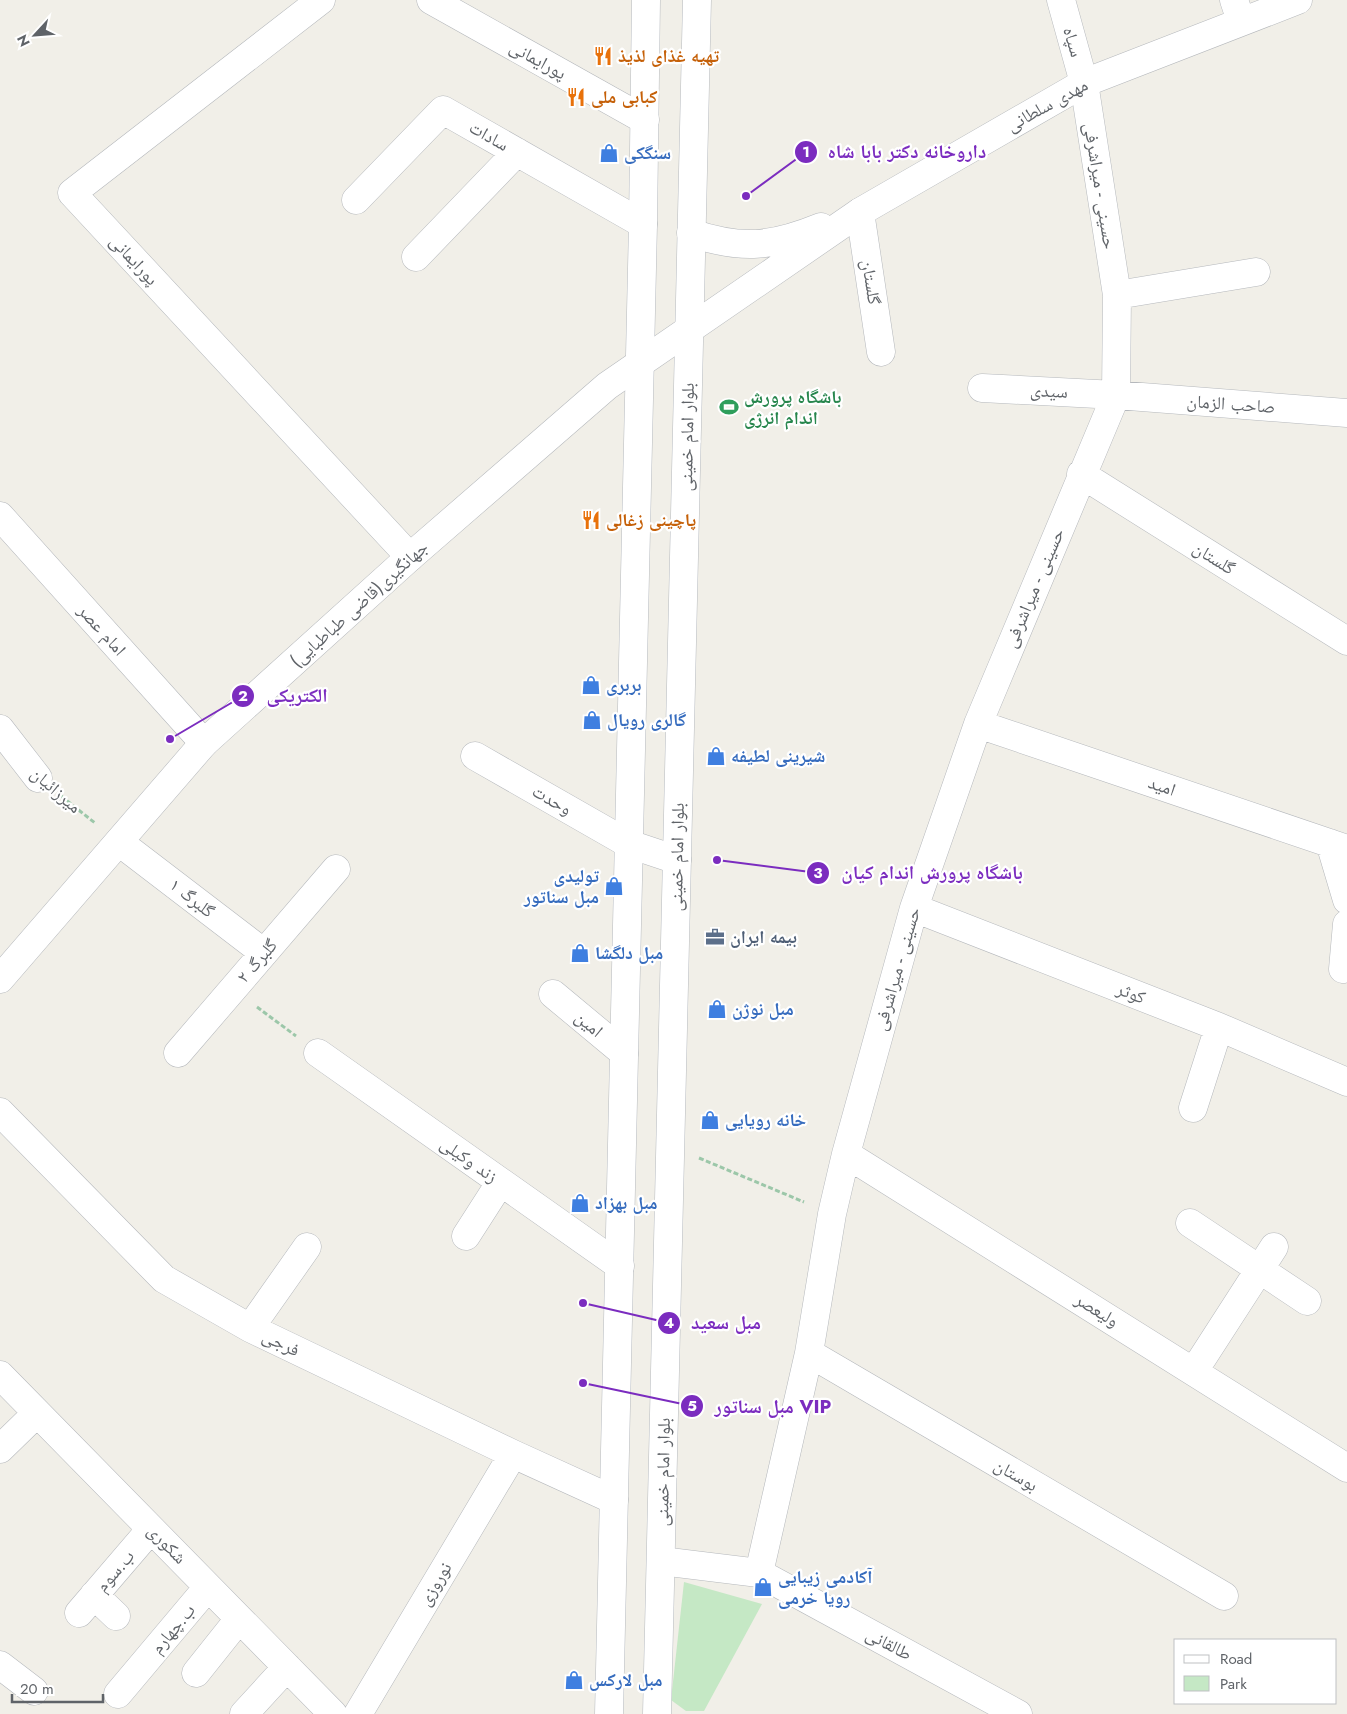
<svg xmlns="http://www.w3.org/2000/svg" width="1347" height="1714" viewBox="0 0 1347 1714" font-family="Jost,'Noto Naskh Arabic',sans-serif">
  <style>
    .green { fill: #c5e8c5 }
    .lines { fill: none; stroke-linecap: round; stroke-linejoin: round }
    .minor-casing { stroke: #b5b8bc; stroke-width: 29 }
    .tertiary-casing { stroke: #b5b8bc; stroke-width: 29 }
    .secondary-casing { stroke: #b6babf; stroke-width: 29 }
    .path { stroke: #9cc7a9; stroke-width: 3; stroke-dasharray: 5 2.5; stroke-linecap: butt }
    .minor { stroke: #fff; stroke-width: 28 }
    .tertiary { stroke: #fff; stroke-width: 28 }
    .secondary { stroke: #fff; stroke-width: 28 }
    .labels { text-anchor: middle; stroke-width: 4.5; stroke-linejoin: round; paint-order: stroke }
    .street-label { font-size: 18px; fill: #5f6368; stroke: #fff }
    .food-label { font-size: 18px; font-weight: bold; fill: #c56008; stroke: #fff; text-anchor: start }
    .shop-label { font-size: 18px; font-weight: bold; fill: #366cbe; stroke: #fff; text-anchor: start }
    .leisure-label { font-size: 18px; font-weight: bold; fill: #27864d; stroke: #fff; text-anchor: start }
    .service-label { font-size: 18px; font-weight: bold; fill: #4e5e75; stroke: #fff; text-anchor: start }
    .leader { fill: none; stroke: #7b2cbf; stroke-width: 2 }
    .callout-dot { fill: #7b2cbf; stroke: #fff; stroke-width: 2 }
    .mark-label { font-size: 15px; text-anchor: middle; font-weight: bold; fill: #fff }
    .callout-label { font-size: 19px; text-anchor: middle; font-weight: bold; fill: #7b2cbf; stroke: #fff; stroke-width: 4.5; stroke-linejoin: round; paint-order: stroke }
  </style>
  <rect width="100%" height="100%" fill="#f1efe8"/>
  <path class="green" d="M684 1582 762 1604 704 1711H686L671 1700Z"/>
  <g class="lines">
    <g class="minor-casing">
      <path id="minor" d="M321 0 72 193 410 557
        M431 0 645 120
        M1234 0 1241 21
        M356 200 443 110 643 224
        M860 212 881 352
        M416 257 517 152
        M1117 295 1256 272
        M982 388 1116 395 1347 413
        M1081 474 1347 641
        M0 516 204 743
        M978 724 1347 849
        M0 729 38 778
        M475 756 629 844 677 860
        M119 842 264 953
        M1330 843 1347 900
        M914 908 1219 1027 1347 1082
        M1343 969 1347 924
        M553 994 624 1053
        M178 1053 336 869
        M318 1053 620 1266
        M1193 1108 1219 1027
        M0 1112 164 1279 250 1328 513 1454 614 1500
        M846 1154 1347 1468
        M1190 1223 1307 1301
        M466 1236 500 1183
        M250 1328 307 1247
        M809 1353 1224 1596
        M1194 1371 1274 1247
        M0 1375 333 1714
        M0 1449 37 1413
        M661 1561 759 1573 809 1353 832 1214 846 1154 914 908 978 724 1116 395 1117 295 1084 83 1061 0
        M759 1573 1018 1714
        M94 1595 116 1616
        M79 1613 151 1529
        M0 1665 34 1691
        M196 1673 239 1619
        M118 1694 208 1587
        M244 1714 287 1667
        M358 1714 513 1454"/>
    </g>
    <g class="tertiary-casing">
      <path id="tertiary" d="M691 233C742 250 772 247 821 227
        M0 979 204 743 410 557 607 386 860 212 1084 83 1298 0"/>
    </g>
    <g class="secondary-casing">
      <path id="secondary" d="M609 1714 643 224 646 0
        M657 1714 697 0"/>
    </g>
    <path class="path" d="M61 796 95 823
      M257 1007 296 1036
      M699 1158 804 1202"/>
    <use href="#minor" class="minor"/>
    <use href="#tertiary" class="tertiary"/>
    <use href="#secondary" class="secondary"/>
  </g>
  <defs>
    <g id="restaurant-bare" transform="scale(1.5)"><path d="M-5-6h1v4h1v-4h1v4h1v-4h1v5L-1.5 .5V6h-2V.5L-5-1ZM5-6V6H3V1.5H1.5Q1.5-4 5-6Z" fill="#e8710a" stroke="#fff" stroke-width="2.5" paint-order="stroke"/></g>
    <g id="shop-bare" transform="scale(1.5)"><path d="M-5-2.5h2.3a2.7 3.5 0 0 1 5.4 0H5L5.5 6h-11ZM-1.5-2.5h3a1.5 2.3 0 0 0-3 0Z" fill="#3f7fe0" stroke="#fff" stroke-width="2.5" paint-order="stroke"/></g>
    <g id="stadium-bare" transform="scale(1.5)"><path d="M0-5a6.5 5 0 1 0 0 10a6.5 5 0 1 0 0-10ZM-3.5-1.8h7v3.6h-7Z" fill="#2e9e5b" stroke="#fff" stroke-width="2.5" paint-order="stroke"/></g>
    <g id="office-bare" transform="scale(1.5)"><path d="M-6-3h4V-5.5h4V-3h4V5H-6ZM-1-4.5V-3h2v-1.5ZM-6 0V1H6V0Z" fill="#5c6f8a" stroke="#fff" stroke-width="2.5" paint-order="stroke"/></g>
  </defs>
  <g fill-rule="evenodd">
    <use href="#restaurant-bare" x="603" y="56"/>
    <use href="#restaurant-bare" x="576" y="97"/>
    <use href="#shop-bare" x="609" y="153"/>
    <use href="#stadium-bare" x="729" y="407"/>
    <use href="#restaurant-bare" x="591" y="520"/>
    <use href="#shop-bare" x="591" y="685"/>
    <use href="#shop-bare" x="592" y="720"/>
    <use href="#shop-bare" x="716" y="756"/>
    <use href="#shop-bare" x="614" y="886"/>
    <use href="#office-bare" x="715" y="937"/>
    <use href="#shop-bare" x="580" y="953"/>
    <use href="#shop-bare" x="717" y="1009"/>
    <use href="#shop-bare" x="710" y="1120"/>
    <use href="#shop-bare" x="580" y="1203"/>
    <use href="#shop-bare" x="763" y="1587"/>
    <use href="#shop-bare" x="574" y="1680"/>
  </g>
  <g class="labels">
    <g class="street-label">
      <text transform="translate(1073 42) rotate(74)" y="6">سپاه</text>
      <text transform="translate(538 60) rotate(29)" y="6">پورایمانی</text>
      <text transform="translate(1047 105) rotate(-29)" y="6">مهدی سلطانی</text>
      <text transform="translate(489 136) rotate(30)" y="6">سادات</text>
      <text transform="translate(1100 186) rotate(81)" y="6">حسینی - میراشرفی</text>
      <text transform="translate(134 260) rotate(47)" y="6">پورایمانی</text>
      <text transform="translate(871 282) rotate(81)" y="6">گلستان</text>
      <text transform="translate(1049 391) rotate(3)" y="6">سیدی</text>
      <text transform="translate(1231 404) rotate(4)" y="6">صاحب الزمان</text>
      <text transform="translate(687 437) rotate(-89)" y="6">بلوار امام خمینی</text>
      <text transform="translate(1214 558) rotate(32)" y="6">گلستان</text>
      <text transform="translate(1034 588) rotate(-67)" y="6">حسینی - میراشرفی</text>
      <text transform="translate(359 604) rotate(-42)" y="6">جهانگیری(قاضی طباطبایی)</text>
      <text transform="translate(102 630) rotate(48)" y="6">امام عصر</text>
      <text transform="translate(1162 786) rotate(19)" y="6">امید</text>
      <text transform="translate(56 790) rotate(41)" y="6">میرزائیان</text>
      <text transform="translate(552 800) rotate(30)" y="6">وحدت</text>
      <text transform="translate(677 857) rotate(-89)" y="6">بلوار امام خمینی</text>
      <text transform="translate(192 898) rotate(38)" y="6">گلبرگ ۱</text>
      <text transform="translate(257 961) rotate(-49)" y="6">گلبرگ ۲</text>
      <text transform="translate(897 969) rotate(-74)" y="6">حسینی - میراشرفی</text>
      <text transform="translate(1131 993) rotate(21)" y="6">کوثر</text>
      <text transform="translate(589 1024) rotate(40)" y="6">امین</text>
      <text transform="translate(469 1160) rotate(35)" y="6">زند وکیلی</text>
      <text transform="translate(1097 1310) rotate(32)" y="6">ولیعصر</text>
      <text transform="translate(281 1343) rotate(26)" y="6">فرجی</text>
      <text transform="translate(663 1472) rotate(-89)" y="6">بلوار امام خمینی</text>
      <text transform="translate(1016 1475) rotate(30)" y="6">بوستان</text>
      <text transform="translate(167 1544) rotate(46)" y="6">شکوری</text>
      <text transform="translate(115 1571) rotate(-49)" y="6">ب.سوم</text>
      <text transform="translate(435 1584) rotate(-59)" y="6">نوروزی</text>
      <text transform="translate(173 1629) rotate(-50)" y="6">ب.چهارم</text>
      <text transform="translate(889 1644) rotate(28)" y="6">طالقانی</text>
    </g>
    <g class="food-label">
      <text x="618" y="62">تهیه غذای لذیذ</text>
      <text x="591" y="103">کبابی ملی</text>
      <text x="606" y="526">پاچینی زغالی</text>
    </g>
    <g class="shop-label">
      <text x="624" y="159">سنگکی</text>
      <text x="606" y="691">بربری</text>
      <text x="607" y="726">گالری رویال</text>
      <text x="731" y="762">شیرینی لطیفه</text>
      <text x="599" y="882" text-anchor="end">تولیدی<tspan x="599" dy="21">مبل سناتور</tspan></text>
      <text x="595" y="959">مبل دلگشا</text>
      <text x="732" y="1015">مبل نوژن</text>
      <text x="725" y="1126">خانه رویایی</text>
      <text x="595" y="1209">مبل بهزاد</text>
      <text x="778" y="1583">آکادمی زیبایی<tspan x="778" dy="21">رویا خرمی</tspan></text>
      <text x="589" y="1686">مبل لارکس</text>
    </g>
    <g class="leisure-label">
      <text x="744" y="403">باشگاه پرورش<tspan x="744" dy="21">اندام انرژی</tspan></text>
    </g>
    <g class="service-label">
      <text x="730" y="943">بیمه ایران</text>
    </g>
  </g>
  <path class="leader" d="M746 196L806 152M170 739L243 696M717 860L818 873M583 1303L669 1323M583 1383L692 1406"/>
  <g class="callout-dot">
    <circle cx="746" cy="196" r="5"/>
    <circle cx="170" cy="739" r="5"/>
    <circle cx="717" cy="860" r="5"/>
    <circle cx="583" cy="1303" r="5"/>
    <circle cx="583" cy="1383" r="5"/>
    <circle cx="806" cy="152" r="12"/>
    <circle cx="243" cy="696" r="12"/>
    <circle cx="818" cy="873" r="12"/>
    <circle cx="669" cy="1323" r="12"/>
    <circle cx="692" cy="1406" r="12"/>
  </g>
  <g class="mark-label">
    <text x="806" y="157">1</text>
    <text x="243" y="701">2</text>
    <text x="818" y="878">3</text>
    <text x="669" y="1328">4</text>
    <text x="692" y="1411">5</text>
  </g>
  <g class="callout-label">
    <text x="907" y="158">داروخانه دکتر بابا شاه</text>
    <text x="297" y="702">الکتریکی</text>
    <text x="932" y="879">باشگاه پرورش اندام کیان</text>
    <text x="726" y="1329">مبل سعید</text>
    <text x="773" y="1413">مبل سناتور VIP</text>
  </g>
  <rect x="1174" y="1639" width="162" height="65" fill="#ffffff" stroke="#bfc1c3"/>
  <rect x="1184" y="1655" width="25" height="8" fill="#ffffff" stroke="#bfc1c3"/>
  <text x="1220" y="1664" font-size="15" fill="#5f6368">Road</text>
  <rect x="1184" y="1676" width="25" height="15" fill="#c5e8c5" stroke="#bfc1c3"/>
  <text x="1220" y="1689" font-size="15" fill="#5f6368">Park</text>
  <g transform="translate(35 35) rotate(244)" stroke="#ffffff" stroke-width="4" paint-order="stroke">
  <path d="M0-4L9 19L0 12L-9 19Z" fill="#5f6368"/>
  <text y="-8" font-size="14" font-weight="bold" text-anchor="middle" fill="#5f6368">N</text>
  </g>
  <path d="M12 1694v8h91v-8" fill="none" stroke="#5f6368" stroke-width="2.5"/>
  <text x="20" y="1694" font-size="15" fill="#5f6368" stroke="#ffffff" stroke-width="4" paint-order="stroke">20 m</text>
</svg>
